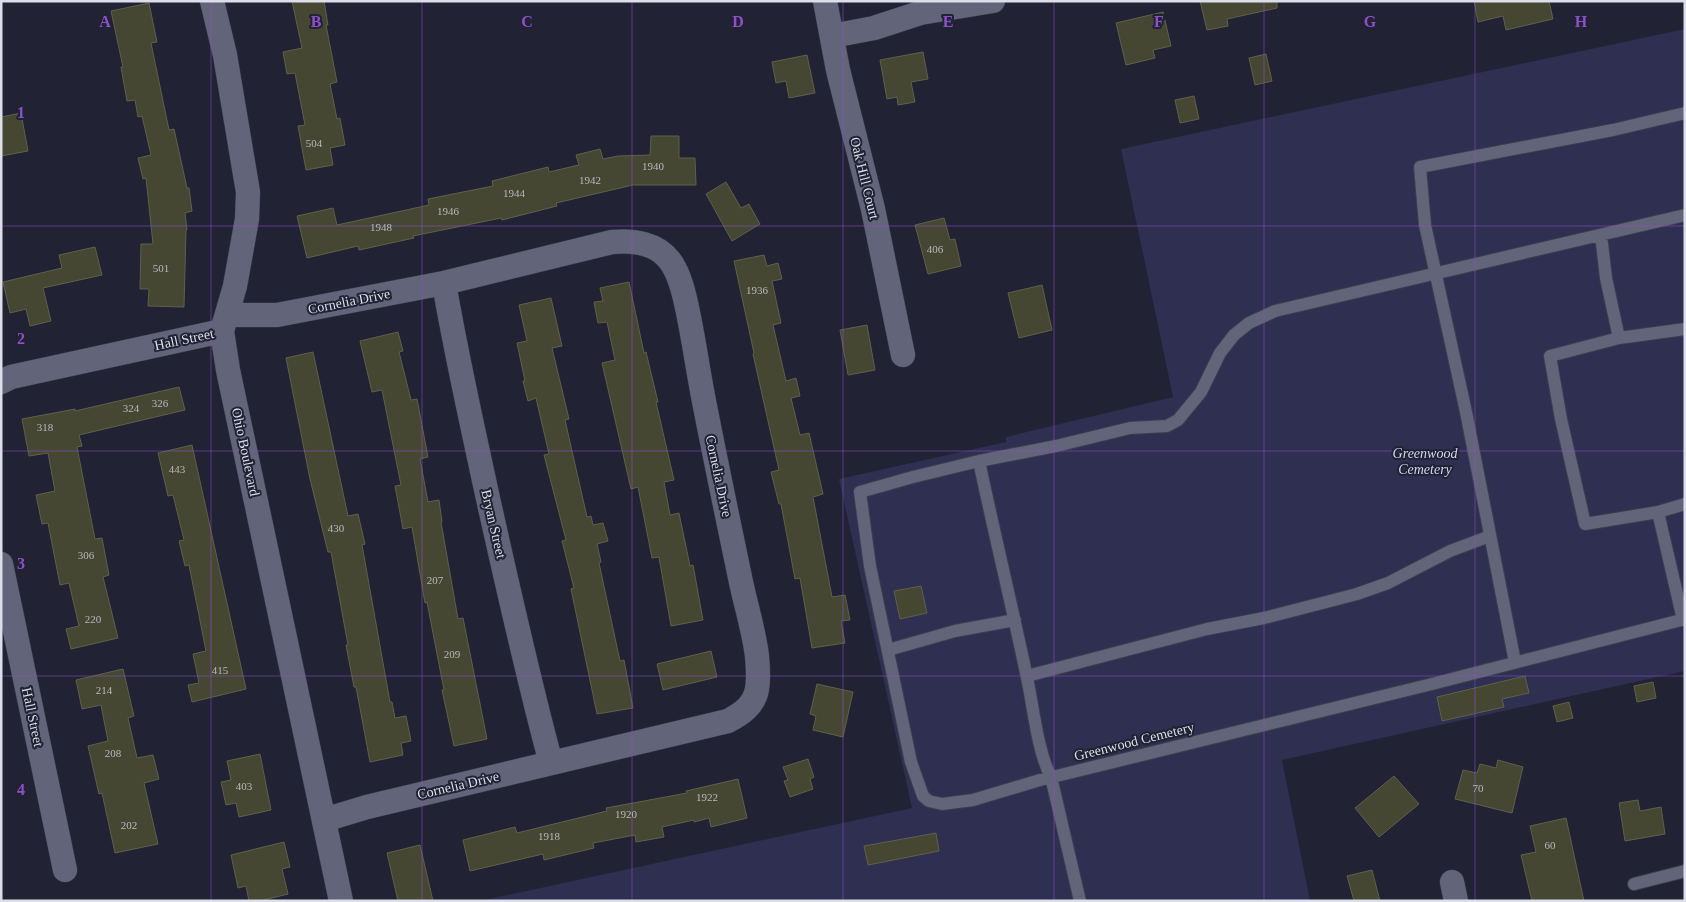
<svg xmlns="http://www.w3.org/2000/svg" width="1686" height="902" viewBox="0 0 1686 902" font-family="Georgia,serif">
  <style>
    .green { fill: #2e2f51 }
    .building { fill: #464733; stroke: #5f604b }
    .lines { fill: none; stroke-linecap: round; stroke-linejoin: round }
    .lane-casing { stroke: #3d3e4d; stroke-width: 14 }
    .street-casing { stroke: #3d3e4d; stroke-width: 25 }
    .lane { stroke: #626479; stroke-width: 12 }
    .street { stroke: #626479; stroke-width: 24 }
    .grid { fill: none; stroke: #8e50c8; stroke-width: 1; stroke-opacity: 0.55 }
    .labels { text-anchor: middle; stroke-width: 4; stroke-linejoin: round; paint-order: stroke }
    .number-label { font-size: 11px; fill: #b6b8bc }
    .street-label { font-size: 14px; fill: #dcdeea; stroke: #212234 }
    .park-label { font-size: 14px; font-style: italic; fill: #d1d4f4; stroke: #212234 }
    .grid-label { font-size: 16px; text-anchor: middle; font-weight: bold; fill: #8e50c8; stroke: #212234; stroke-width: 4; stroke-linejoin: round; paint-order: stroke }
  </style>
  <rect width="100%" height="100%" fill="#212234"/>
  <path class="green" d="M1685 29V671L1282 760 1310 901H480L912 808 839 479 1006 442V437L1173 397 1121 149Z"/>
  <path class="building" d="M292 1H324L328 25H326L337 82 330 84 337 119 340 118 345 145 330 148 333 165 306 170 298 126 305 125 295 73 287 74 283 52 302 48Z
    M1200 1H1277V8L1227 19 1228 26 1207 30Z
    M1474 1H1549L1553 19 1506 30 1503 16 1478 22Z
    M149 3 157 42 151 43 169 130 174 129 187 188H189L192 211 185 213 187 230H186L184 307 148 306 149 289H140L141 244H153L146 178 143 179 138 158 151 155 142 116 138 117 135 100 127 101 121 67H123L111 11Z
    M1163 12 1171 46 1153 50 1155 58 1126 65 1116 23Z
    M923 52 928 79 911 82 915 102 898 105 897 97 887 99 880 60Z
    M1266 54 1272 81 1255 85 1249 58Z
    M807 55 815 93 789 98 786 81 776 83 772 62Z
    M1194 96 1199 119 1180 123 1175 100Z
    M21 113 28 151 1 156V117Z
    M651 136H679V158H695L696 185H633L556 203 557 206 502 220 501 218 413 236 414 238 359 250 358 246 307 258 297 216 333 208 337 225 429 205 428 199 493 186 492 181 548 167 549 172 579 165 576 155 600 149 603 159 618 156 650 155Z
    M726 182 741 208 749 204 760 224 732 241 706 194Z
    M944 218 950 240 955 239 961 266 928 274 915 225Z
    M95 247 102 275 43 288 51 321 30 326 26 309 10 313 3 282 62 268 59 255Z
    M764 255 767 266 778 263 782 279 772 281 781 323 773 325 786 381 796 378 800 396 791 398 800 435 809 433 823 494 813 497 832 597 845 595 850 620 841 621 845 643 812 648 800 578 795 579 781 504H779L771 472 779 470 753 354 754 353 734 261Z
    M629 282 644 353 646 352 658 402H656L674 480 664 482 670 515 679 513 690 566 693 565 703 620 671 626 659 557 652 558 638 487 631 489 602 363 615 360 607 322 598 323 594 302 603 301 600 288Z
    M1042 285 1052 330 1019 338 1008 293Z
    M551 298 562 346 552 348 569 419 565 420 587 517 591 516 593 525 603 523 608 541 597 544 601 562 599 563 620 661 624 660 633 708 597 714 571 589 574 588 562 541 566 540 544 455 549 454 536 398 528 401 523 381H525L517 343 527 341 519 305Z
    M867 325 875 370 848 375 840 330Z
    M398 332 403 351 399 352 411 400 417 399 428 457 420 459 428 502 439 500 442 522H441L458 619 463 618 487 739 454 746 442 690H444L427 602 425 603 412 527 403 529 395 486 401 485 382 390 372 392 360 341Z
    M313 352 348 516 358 514 365 544 362 545 390 702H392L395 718 406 716 411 741 401 743 403 755 370 762 356 687H354L346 645H348L331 552H328L310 479 286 358Z
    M179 387 185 410 79 435 82 446 77 447 95 539 102 538 109 575 103 577 118 638 71 649 66 629 79 626 69 583 60 585 48 523 42 524 36 495 55 491 48 453 29 456 22 419 75 409V411Z
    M192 445 246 689 192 702 188 685 199 683 193 654 206 651 189 565 185 566 179 541 184 540 173 495 168 496 158 453Z
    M921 586 927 613 900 619 894 591Z
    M711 651 717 677 663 690 657 664Z
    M123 669 134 716 128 718 137 758 153 755 159 779 144 783 158 844 115 853 102 793 99 794 88 746 108 741 101 705 82 709 76 680Z
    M1525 676 1529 693 1502 699 1504 707 1442 721 1437 697Z
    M1653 682 1656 698 1637 702 1634 686Z
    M817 684 853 692 843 737 813 730 816 716 810 714Z
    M1569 702 1573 718 1557 722 1553 706Z
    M260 754 271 810 239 817 236 803 226 805 221 782 231 780 227 761Z
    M808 759 814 777 810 779 813 789 790 797 784 781 788 780 783 767Z
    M1498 760 1523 767 1512 813 1455 799 1463 770 1477 773 1480 764 1496 768Z
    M1394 776 1419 804 1379 837 1355 808Z
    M738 779 747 818 711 827 709 818 694 822V820L662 827 664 837 636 842 635 835 593 843 594 848 544 860 543 854 470 871 463 840 515 827 517 833 607 811 606 808 687 793 686 791Z
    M1638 800 1640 811 1661 807 1665 834 1625 841 1619 803Z
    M1566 818 1584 901H1532L1521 855 1536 852 1530 826Z
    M936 833 939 851 868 865 864 846Z
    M284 842 290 867 282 869 288 894 260 901H249L246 886 238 888 231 855Z
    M420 845 433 901H398L387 853Z
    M1372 870 1380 901H1354L1347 876Z"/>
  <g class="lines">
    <g class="lane-casing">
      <path id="lane" d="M1685 215 1275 311 1249 323 1234 335 1220 353 1201 392 1178 420 1167 426 1130 428 1056 446 979 461 913 477 860 492 870 566 911 762 923 796 929 801 942 804 973 800 1040 780 1432 684 1685 619
        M1601 235 1606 278 1619 338
        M1685 329 1619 338 1550 356 1561 419 1585 524 1658 512 1685 504
        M979 461C994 532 1011 602 1026 673 1033 703 1037 751 1051 777L1080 901
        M1658 512 1683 620
        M888 650 955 631 1015 620
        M1515 662 1466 412 1425 225 1420 167 1613 130 1685 113
        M1027 676 1207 629 1264 618 1357 594 1388 583 1450 551 1490 536
        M1634 884 1685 871"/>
    </g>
    <g class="street-casing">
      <path id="street" d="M212 1 225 55 248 192 247 219 235 286 222 331 228 370 341 901
        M825 1 838 70 873 209 903 355
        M832 36 874 28 920 13 993 1
        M444 283C456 354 472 424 487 494 507 584 527 674 551 763
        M227 315H277L444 283 612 242C633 240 657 243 670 261 679 273 683 289 686 303 693 334 697 365 703 396 715 458 728 520 741 582 746 606 754 631 757 656 758 667 759 678 757 689 754 706 741 714 728 721L367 807 324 820
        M1 382 11 377 222 331
        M1 564 65 870
        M1452 882 1456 901"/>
    </g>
    <use href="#lane" class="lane"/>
    <use href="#street" class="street"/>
  </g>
  <path class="grid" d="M211 1V901M422 1V901M632 1V901M843 1V901M1054 1V901M1264 1V901M1475 1V901M1 226H1685M1 451H1685M1 676H1685"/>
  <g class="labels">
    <g class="number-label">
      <text x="314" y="147">504</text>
      <text x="653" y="170">1940</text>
      <text x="590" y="184">1942</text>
      <text x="514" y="197">1944</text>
      <text x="448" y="215">1946</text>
      <text x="381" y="231">1948</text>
      <text x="935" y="253">406</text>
      <text x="161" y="272">501</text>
      <text x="757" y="294">1936</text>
      <text x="160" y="407">326</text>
      <text x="131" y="412">324</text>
      <text x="45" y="431">318</text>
      <text x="177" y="473">443</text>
      <text x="336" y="532">430</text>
      <text x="86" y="559">306</text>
      <text x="435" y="584">207</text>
      <text x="93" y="623">220</text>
      <text x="452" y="658">209</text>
      <text x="220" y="674">415</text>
      <text x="104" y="694">214</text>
      <text x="113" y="757">208</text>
      <text x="244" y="790">403</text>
      <text x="1478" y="792">70</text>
      <text x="707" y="801">1922</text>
      <text x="626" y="818">1920</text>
      <text x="129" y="829">202</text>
      <text x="549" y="840">1918</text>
      <text x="1550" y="849">60</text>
    </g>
    <g class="street-label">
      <text transform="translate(865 178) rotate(76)" y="5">Oak Hill Court</text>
      <text transform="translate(349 301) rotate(-11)" y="5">Cornelia Drive</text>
      <text transform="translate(184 339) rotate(-12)" y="5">Hall Street</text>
      <text transform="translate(246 452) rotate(78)" y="5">Ohio Boulevard</text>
      <text transform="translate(719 476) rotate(78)" y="5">Cornelia Drive</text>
      <text transform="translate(494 524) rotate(77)" y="5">Bryan Street</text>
      <text transform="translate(33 717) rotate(78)" y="5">Hall Street</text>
      <text transform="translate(1134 741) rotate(-14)" y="5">Greenwood Cemetery</text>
      <text transform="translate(458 785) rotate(-13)" y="5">Cornelia Drive</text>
    </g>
    <g class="park-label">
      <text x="1425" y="458">Greenwood<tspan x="1425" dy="16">Cemetery</tspan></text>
    </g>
  </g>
  <g class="grid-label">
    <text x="105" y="27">A</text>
    <text x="316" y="27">B</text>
    <text x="527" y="27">C</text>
    <text x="738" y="27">D</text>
    <text x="948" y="27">E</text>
    <text x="1159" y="27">F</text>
    <text x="1370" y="27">G</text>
    <text x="1581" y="27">H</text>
    <text x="21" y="118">1</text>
    <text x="21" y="344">2</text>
    <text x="21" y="569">3</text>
    <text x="21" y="795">4</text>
  </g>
  <rect width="1686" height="902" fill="none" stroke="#dcdeea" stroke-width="5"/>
</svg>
